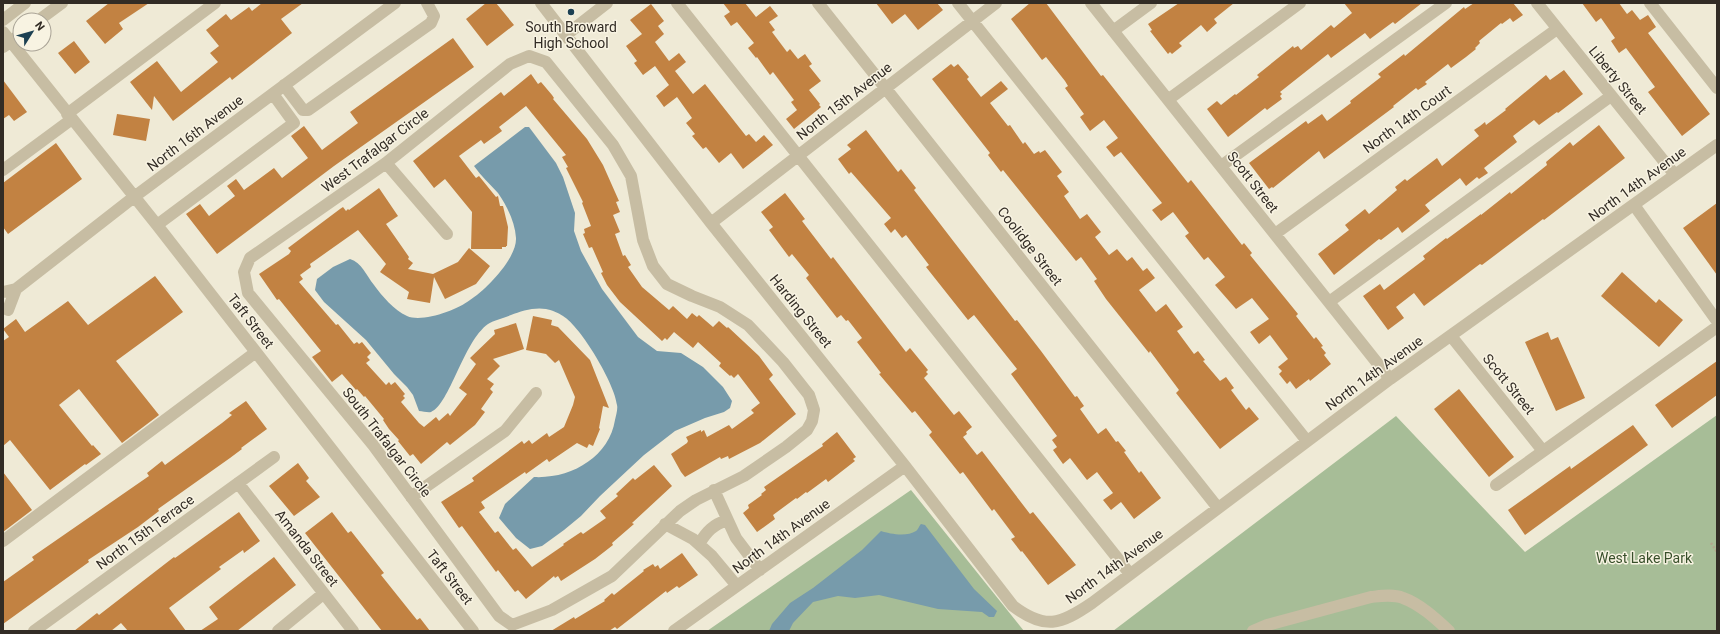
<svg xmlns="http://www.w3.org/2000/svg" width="1720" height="634" viewBox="0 0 1720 634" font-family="Roboto,sans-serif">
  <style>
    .green { fill: #a7bd97 }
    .water { fill: #779bab }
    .building { fill: #c28242 }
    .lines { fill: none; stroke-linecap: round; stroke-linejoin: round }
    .path { stroke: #b2a78e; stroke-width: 2.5; stroke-dasharray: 2 2; stroke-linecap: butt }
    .minor { stroke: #c7bda3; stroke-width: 12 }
    .poi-dot { fill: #1c4052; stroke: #f8f3e2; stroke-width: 1.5 }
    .labels { text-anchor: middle; stroke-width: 3; stroke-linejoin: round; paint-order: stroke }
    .poi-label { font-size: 14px; fill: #322c25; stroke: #f8f3e2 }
    .street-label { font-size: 14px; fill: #322c25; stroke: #f8f3e2 }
    .park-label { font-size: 14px; fill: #384f2a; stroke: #f8f3e2 }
  </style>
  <rect width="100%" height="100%" fill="#efead6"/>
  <path class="green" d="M1717 415V631H1113L1396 416 1525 552Z
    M911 490 1024 631H707Z"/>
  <path class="water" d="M525 127H529L556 163 563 177 575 213 574 231 581 251 602 289 638 337 657 351 681 353 703 367 723 387 732 401 730 408 724 412 705 418 675 431 644 455 600 496 581 516 564 530 542 546 530 549 516 538 499 518 505 504 534 477C571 479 609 457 615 420 616 415 618 409 617 405 615 384 581 327 563 316 559 313 551 310 546 309 534 307 521 311 511 315 504 318 494 320 488 324 463 342 450 404 431 412 428 413 423 411 419 411L413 395 407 387 394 374 366 340 324 302 315 290 317 279 333 267 350 259C362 263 366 275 374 285 382 296 394 310 407 316 422 323 457 310 470 300 486 290 517 258 516 238 515 222 507 206 498 193 490 184 481 176 474 166Z
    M921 524 925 525 974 589 997 611 994 617H989L982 612 938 609 879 595 855 598 838 596 813 602 793 623 789 631H769L772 624 790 603 813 588 862 550 881 531C890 534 907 537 916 531 918 530 919 526 921 524Z"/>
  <path class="building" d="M109 3H149L119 23 123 29 105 44 86 21Z
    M262 3H303L281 19 292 33 232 80 230 77 173 121 154 96 152 110 130 82 157 61 181 92 218 62 210 53 219 46 206 30 226 14 231 20 249 7 252 11Z
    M486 3H496L514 25 487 46 466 19Z
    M723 3H745L756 17 770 6 778 16 769 22 775 30 772 32 787 52 790 49 798 59 805 54 812 64 809 66 821 81 809 90 820 104 819 105 821 107 794 129 786 119 797 110 791 102 794 100 773 72 770 75 757 57 756 58 748 48 754 43 737 22 731 26 724 16 730 12Z
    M876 3H937L943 10 918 30 905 14 892 24Z
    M1030 3H1046L1101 76 1103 75 1188 183 1191 180 1242 245 1244 243 1252 253 1250 255 1298 314 1296 316 1314 339 1316 337 1323 346 1321 347 1326 353 1324 355 1331 364 1310 381 1309 379 1296 389 1290 381 1287 384 1279 374 1282 371 1278 367 1288 359 1270 335 1259 344 1250 332 1269 319 1252 298 1236 309 1215 285 1225 277 1208 257 1204 260 1185 236 1189 233 1173 212 1161 221 1152 210 1162 203 1121 152 1114 157 1106 147 1118 138 1104 120 1090 131 1080 117 1084 114 1065 88 1068 86 1065 81 1046 57 1042 60 1011 19Z
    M1179 3H1234L1214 19 1217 23 1207 32 1201 25 1179 43 1182 46 1172 54 1170 52 1168 54 1150 31 1152 30 1148 24Z
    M1344 3H1422L1395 24 1393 22 1370 39 1365 33 1331 58 1328 54 1280 92 1282 94 1280 96 1282 99 1267 110 1265 108 1228 137 1207 109 1217 101 1221 105 1235 94 1236 95 1259 77 1257 75 1293 46 1294 48 1298 46 1301 50 1331 25 1334 28 1352 13Z
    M1474 3H1513L1523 15 1513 22 1510 18 1502 24 1501 23 1479 41 1480 43 1475 48 1476 49 1466 57 1451 68 1448 64 1425 82 1427 84 1418 90 1416 88 1393 106 1394 107 1324 159 1319 151 1273 188 1272 187 1269 189 1249 163 1306 121 1308 124 1322 114 1327 121 1351 103 1350 101 1381 77 1378 74 1404 54 1405 56 1464 7 1465 9Z
    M1582 3H1619L1627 14 1632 10 1640 20 1648 15 1656 27 1648 33 1710 114 1682 136 1648 92 1655 87 1626 48 1619 53 1611 41 1615 38 1601 18 1596 22Z
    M651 4 664 21 658 26 664 34 655 42 669 61 679 53 686 62 675 71 693 94 705 84 746 136 749 134 756 142 764 135 773 145 743 169 731 153 719 163 706 147 703 149 692 136 695 134 686 123 692 118 677 97 664 107 656 96 669 85 655 66 643 75 634 63 637 61 626 46 642 34 630 20Z
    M453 38 474 67 334 166 217 254 186 214 200 204 209 216 235 196 227 186 236 179 244 190 274 168 282 178 308 158 291 136 304 126 322 150 358 123 350 112Z
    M74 41 90 62 75 74 58 53Z
    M951 64 954 67 958 64 969 77 967 79 981 97 1001 81 1008 89 990 103 1008 126 1010 125 1023 144 1025 142 1034 154 1039 151 1040 153 1045 150 1062 172 1057 176 1069 192 1064 196 1080 219 1087 214 1101 232 1095 237 1109 255 1117 249 1127 261 1132 257 1143 271 1147 268 1155 278 1139 290 1156 312 1166 304 1183 327 1177 331 1194 354 1198 351 1205 360 1203 361 1220 381 1226 377 1234 388 1231 390 1246 410 1249 407 1259 419 1220 449 1176 393 1179 390 1150 351 1149 353 1106 299 1094 281 1097 279 1081 257 1076 261 1003 170 1001 172 988 155 990 153 932 79Z
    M1564 70 1583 94 1558 113 1557 112 1539 125 1534 120 1513 136 1517 142 1484 168 1488 173 1479 179 1477 177 1466 186 1460 178 1425 205 1430 211 1402 233 1398 227 1381 240 1379 239 1334 275 1318 254 1349 230 1345 225 1365 209 1369 214 1397 190 1395 187 1405 179 1407 181 1437 158 1442 166 1479 136 1474 130 1480 126 1485 122 1486 125 1506 110 1505 109 1546 75 1550 80Z
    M531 74 538 84 541 82 552 95 554 98 553 99 587 139 603 165 619 201 616 202 620 212 613 215 620 232 615 234 623 256 625 255 631 265 628 267 642 287 669 310 673 306 687 319 692 313 697 317 699 315 713 327 719 321 727 328 728 327 759 356 773 375 769 379 796 414 760 443 729 459 728 456 721 459 720 457 685 477 681 472 671 454 687 443 688 441 686 437 701 430V432L704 430 707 437 729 425 732 429 754 413 751 410 760 403 738 374 734 378 731 375 730 376 719 366 721 363 698 342 693 348 674 332 667 340 665 338 662 341 620 302 607 285 601 273 603 272 592 247 589 248 583 234 585 233 584 229 591 226 582 203 583 202 566 168 568 167 562 157 566 155 526 106 499 127 502 131 484 144 481 140 459 156 476 178 479 176 496 197 498 196 500 206H503L508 227 507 246H506V247H502V249H471L472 212 445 179 434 188 413 161 501 92 504 96Z
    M3 80 27 112 14 121 9 115 3 119Z
    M117 114 150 119 146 141 113 135Z
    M1599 125 1625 158 1544 220 1543 219 1482 265 1480 264 1424 306 1414 293 1396 307 1404 318 1388 330 1363 296 1380 284 1384 290 1425 259 1423 256 1446 238 1447 239 1481 214V215L1510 192 1511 194 1547 165 1546 162 1570 142 1573 146Z
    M866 130 898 172 901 169 916 188 914 190 954 242 1015 321 1017 320 1041 351 1075 397 1077 396 1084 406 1080 409 1098 434 1106 428 1116 442 1118 441 1126 451 1124 452 1139 473 1141 471 1161 498 1134 519 1121 502 1111 510 1103 500 1113 493 1097 472 1087 480 1070 458 1063 464 1053 450 1057 447 1052 440 1057 436 1011 374 1017 369 974 315 968 320 926 267 929 265 906 235 902 238 895 229 891 233 884 224 891 218 851 172 849 174 838 159 851 149 847 145Z
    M56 143 82 179 8 234 3 227V183Z
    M379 188 398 216 386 224 409 257 408 259 413 263 408 269 433 274 458 262 469 248 490 266 476 284 445 299 434 277 430 303 407 299 409 292 380 272 386 264 358 230 310 264 311 267 300 275 303 279 299 282 336 325 338 324 354 344 357 342 359 344 362 342 371 353 367 357 370 360 366 363 386 385 389 382 391 385 395 382 405 394 403 396 405 398 401 402 419 423 424 427 436 417 439 421 448 413 450 416 467 394 459 388 476 364 470 358 495 334 494 330 516 323 524 349 493 359 500 366 487 379 494 384 490 389 493 392 481 409 485 412 475 425 450 445 447 442 421 464 413 454 410 456 398 441 399 440 389 429 383 420 384 419 365 396 364 397 357 389 356 390 342 374 332 382 312 357 321 351 279 299 277 300 259 274 289 254 291 251 288 248 340 209 343 207 346 211 348 209 349 210Z
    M785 193 805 219 802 221 831 259 833 257 906 352 910 348 928 370 926 372 928 374 924 378 954 415 959 411 972 427 966 432 967 434 963 437 977 455 982 451 1030 514 1033 512 1076 565 1048 585 1022 551 1021 552 1011 539 1015 537 994 509 992 511 963 472 960 474 929 435 932 432 915 411 912 413 879 374 881 373 857 342 862 338 848 320 846 321 841 315 837 318 806 278 809 275 792 254 789 257 769 230 773 227 761 212Z
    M1717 203V275L1683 228Z
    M1622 272 1656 303 1659 299 1683 320 1659 347 1601 296Z
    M155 276 183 312 116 361 159 415 122 443 79 389 59 405 92 446 93 445 101 454 86 465 85 464 50 490 10 440 3 446V341L9 337 3 329 16 319 25 332 68 301 88 325Z
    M533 316 552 320 551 325 558 327 590 360 609 408 603 406 599 428 600 429 593 446 589 444 587 448 577 443 549 462 547 459 526 474 525 472 481 502 485 508 479 512 495 533 498 531 513 550 516 548 532 567 564 545 563 544 581 532 583 534 606 518 600 511 618 496 616 494 633 478 635 480 654 465 672 486 632 523 634 524 612 543 613 545 595 559 561 581 558 576 555 578 554 576 526 599 518 590 515 592 498 570 496 572 462 526 459 528 441 502 474 481 472 478 522 441 524 444 529 440 532 444 547 433 549 437 564 427 573 405 575 397 559 360 555 363 546 354 526 350Z
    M1548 332 1551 340 1558 337 1585 398 1556 411 1525 342Z
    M1717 361V395L1672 428 1655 405Z
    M1459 389 1514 457 1489 477 1434 409Z
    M246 401 267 429 241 448 242 449 230 458 158 509 159 511 138 527 88 560 89 562 3 624V582L34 560 32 557 149 476 147 473 162 461 165 465 222 423 232 415 229 413Z
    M1633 425 1648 445 1525 535 1508 510 1570 466 1571 469Z
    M837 432 856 457 853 459 855 461 828 482 826 479 807 493 806 492 797 499 796 498 773 515 775 519 757 532 743 513 749 508 748 505 762 495 761 494 766 490 764 487 823 446 822 444Z
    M298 463 309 478 306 481 320 497 294 516 269 486Z
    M3 472 32 510 3 532Z
    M239 512 260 541 244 553 243 550 219 567 221 569 169 608 186 631H128L121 623 111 631H74L97 613 99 615 174 557 175 558Z
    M332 512 348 533 351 531 384 573 381 575 417 620 420 618 430 631H382L305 533Z
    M682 553 698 575 679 588 677 586 667 593 666 591 617 629 615 627 609 631H551L574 617 575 619 605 601 604 600 612 593 614 595 644 571 643 570 653 564 655 567 658 565 660 569Z
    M274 557 296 585 237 631H200L218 619 209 607Z"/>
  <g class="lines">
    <path class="path" d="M1711 543 1717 552"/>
    <path class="minor" d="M541 3 711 223 905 466 1013 606C1045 630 1060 625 1092 603L1390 379 1717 145
      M677 3 1130 574
      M818 3 1218 508
      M958 3 1307 441
      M1091 3 1390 379
      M1537 3 1675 175
      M1650 3 1717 88
      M3 20 25 3
      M39 20 62 3
      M1113 31 1151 3
      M3 32 157 225 473 631
      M566 35 607 3
      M3 47 20 35
      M529 56 546 62 613 145 631 176 643 240 653 266 667 284 692 296 720 307 748 325 783 362 809 395 814 410 812 421 807 430 786 447 744 476 696 500 680 511 612 576 552 610 512 625 499 616 373 445 248 293 244 272 250 258 386 163 510 64Z
      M284 85 303 110H308L431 23 434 16 427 3
      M1169 99 1300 3
      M67 114 215 3
      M386 163 447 234
      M1221 166 1446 3
      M3 170 72 119
      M1634 205 1717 321
      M711 223 996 3
      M157 225 294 123 273 94
      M1275 234 1557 29
      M3 292 16 289 134 197 395 3
      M1329 302 1611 96
      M8 310 16 289
      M1451 336 1543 451
      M238 483 353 631
      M1496 485 1717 327
      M714 490 736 538 760 570
      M411 497 505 431 536 393
      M665 524 693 539 712 556 737 586
      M3 541 256 352
      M699 544C707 531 713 525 727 520
      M34 631 274 457
      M278 631 323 594
      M674 631 905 466
      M1253 631 1267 625 1371 597C1381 596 1393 594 1403 598 1420 604 1436 619 1449 631"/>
  </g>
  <circle class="poi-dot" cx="571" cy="12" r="4"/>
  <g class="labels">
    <g class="poi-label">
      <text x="571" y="32">South Broward<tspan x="571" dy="16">High School</tspan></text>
    </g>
    <g class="street-label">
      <text transform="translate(1618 80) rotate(51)" y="5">Liberty Street</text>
      <text transform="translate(844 101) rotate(-38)" y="5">North 15th Avenue</text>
      <text transform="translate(1407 119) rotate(-36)" y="5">North 14th Court</text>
      <text transform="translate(195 133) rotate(-37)" y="5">North 16th Avenue</text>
      <text transform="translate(375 150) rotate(-37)" y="5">West Trafalgar Circle</text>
      <text transform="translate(1253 182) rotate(52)" y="5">Scott Street</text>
      <text transform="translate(1637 184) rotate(-36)" y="5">North 14th Avenue</text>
      <text transform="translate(1030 246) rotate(52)" y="5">Coolidge Street</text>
      <text transform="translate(801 311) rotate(51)" y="5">Harding Street</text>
      <text transform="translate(251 321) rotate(52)" y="5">Taft Street</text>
      <text transform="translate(1374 373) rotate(-36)" y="5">North 14th Avenue</text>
      <text transform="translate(1509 384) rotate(51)" y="5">Scott Street</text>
      <text transform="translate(387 442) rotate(52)" y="5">South Trafalgar Circle</text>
      <text transform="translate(145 532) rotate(-36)" y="5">North 15th Terrace</text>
      <text transform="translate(781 536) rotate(-36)" y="5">North 14th Avenue</text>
      <text transform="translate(307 548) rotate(52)" y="5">Amanda Street</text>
      <text transform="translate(1114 566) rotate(-36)" y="5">North 14th Avenue</text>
      <text transform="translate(450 577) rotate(52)" y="5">Taft Street</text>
    </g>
    <g class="park-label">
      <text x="1644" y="563">West Lake Park</text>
    </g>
  </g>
  <rect width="1720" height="634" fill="none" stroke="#322c25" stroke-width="8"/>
  <g transform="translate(32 32) rotate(53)"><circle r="19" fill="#f8f3e2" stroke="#a9a396"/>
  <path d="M0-3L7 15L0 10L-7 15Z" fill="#1c4052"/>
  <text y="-6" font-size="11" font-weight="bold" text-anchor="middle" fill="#322c25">N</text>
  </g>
</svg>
